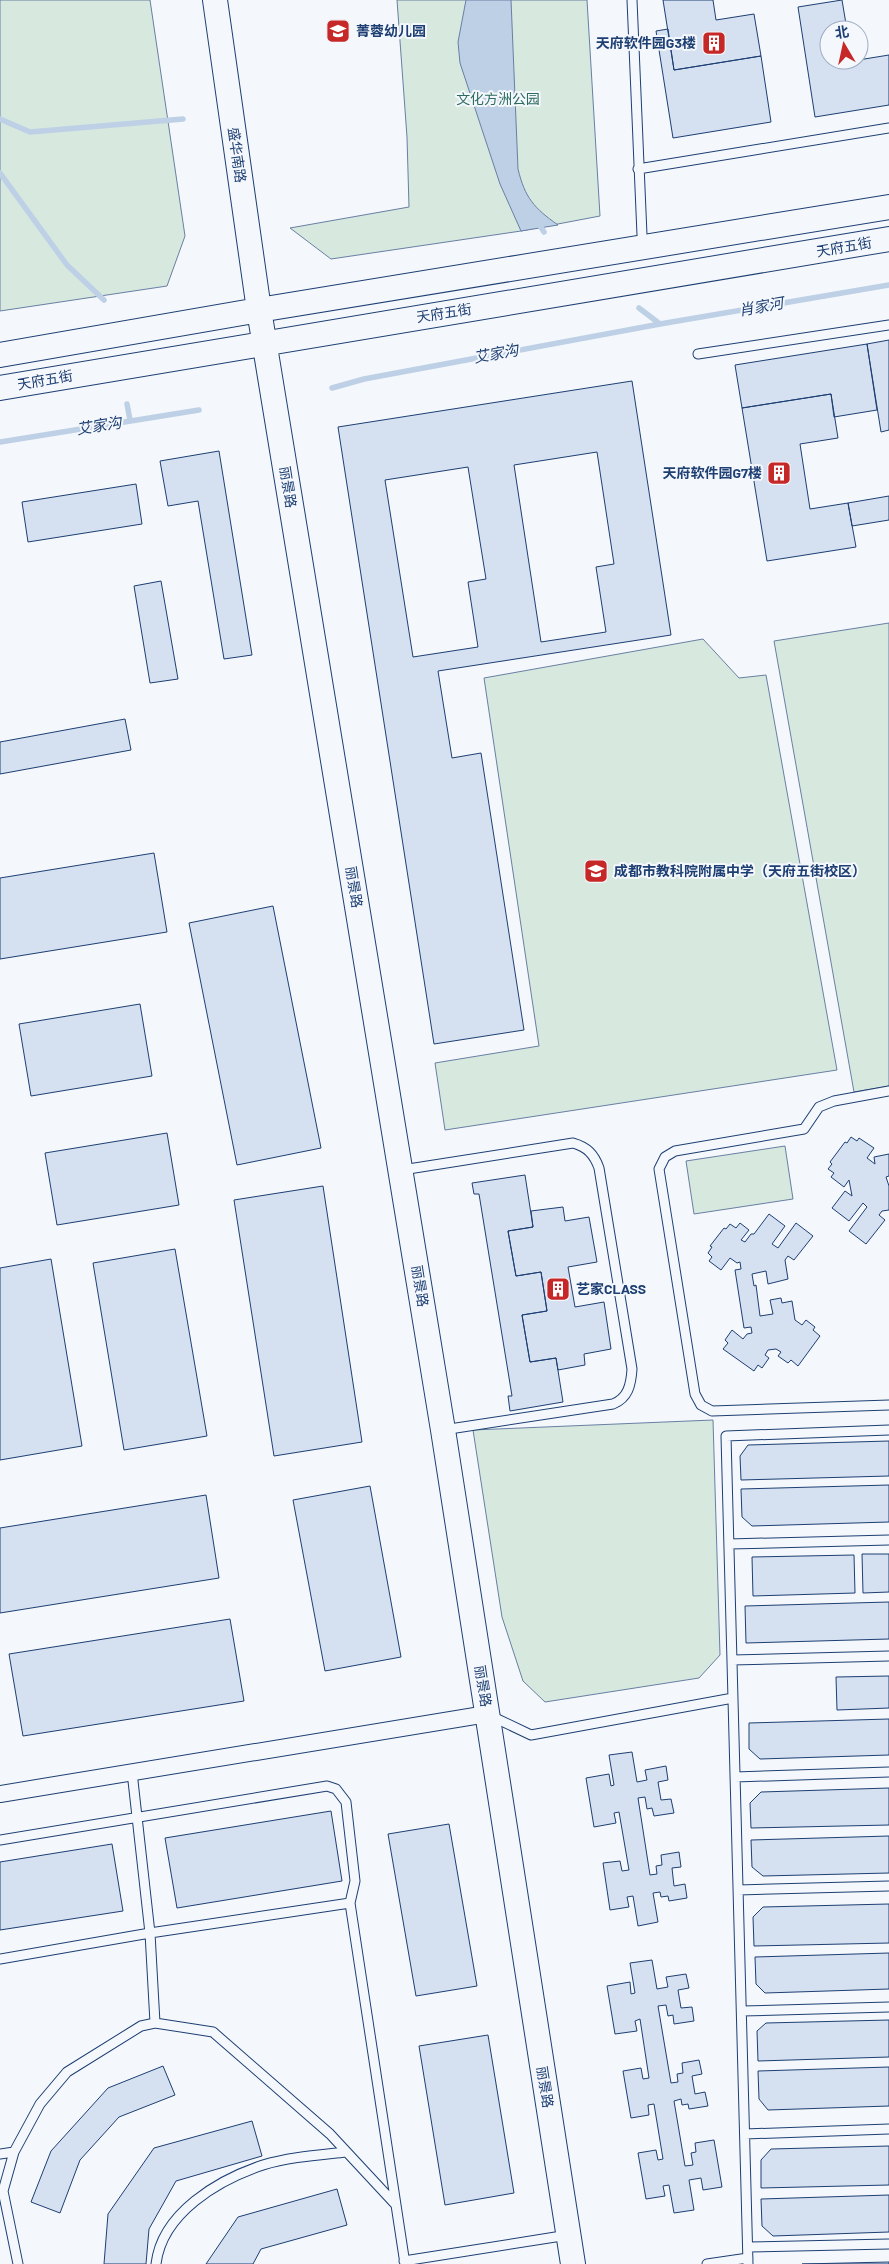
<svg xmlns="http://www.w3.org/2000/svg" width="889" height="2264" viewBox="0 0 889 2264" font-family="Barlow,'Noto Sans SC',sans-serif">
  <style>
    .green { fill: #d7e8df; stroke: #687fa3 }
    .water { fill: #bed0e5; stroke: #687fa3 }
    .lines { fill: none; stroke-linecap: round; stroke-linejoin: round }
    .stream { stroke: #bed0e5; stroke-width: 5.5 }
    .building { fill: #d5e0f0; stroke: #1d3f73; fill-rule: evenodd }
    .lane-casing { stroke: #1d3f73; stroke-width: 11 }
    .street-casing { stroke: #1d3f73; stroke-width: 18 }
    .secondary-casing { stroke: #1d3f73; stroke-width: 26 }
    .lane { stroke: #f4f7fb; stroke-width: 9 }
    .street { stroke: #f4f7fb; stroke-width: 16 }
    .secondary { stroke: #f4f7fb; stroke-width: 24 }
    .labels { text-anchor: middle; stroke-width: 4; stroke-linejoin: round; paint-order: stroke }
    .poi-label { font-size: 14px; font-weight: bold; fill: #1d3f73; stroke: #f4f7fb; text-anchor: start }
    .park-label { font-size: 14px; fill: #2c6c60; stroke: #f4f7fb }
    .street-label { font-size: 14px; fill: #1d3f73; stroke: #f4f7fb }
    .water-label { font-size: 15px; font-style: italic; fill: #1d3f73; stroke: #f4f7fb }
  </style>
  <rect width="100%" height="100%" fill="#f4f7fb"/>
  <path class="green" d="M0 0H150L185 236 167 286 0 311Z
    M397 0H587L600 216 521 231 331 259 290 228 409 207 407 137Z
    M889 623V1086L854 1092 774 641Z
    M703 639 739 678 766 675 837 1070 445 1130 435 1063 539 1046 484 678Z
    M785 1146 793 1199 694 1214 686 1161Z
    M713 1420 720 1655 699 1678 545 1702 523 1681 502 1617 473 1430Z"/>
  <path class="water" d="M466 0H511L518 169C525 198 534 208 558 225L521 231 500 184 460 63 458 42Z"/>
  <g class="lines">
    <path class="stream" d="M0 119 30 132 183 119
      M0 173 67 265 104 300
      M537 221 544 232
      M639 308 660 324
      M332 388 364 379 660 324 889 285
      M127 404 130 420
      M0 442 199 410"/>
  </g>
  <path class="building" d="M663 0H713L716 20 754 14 761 56 674 70Z
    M842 0 847 30H829V60L852 61 889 55V105L815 117 798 7Z
    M668 29 674 70 761 56 771 122 673 138 656 31Z
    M889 340V430L881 432 867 344Z
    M867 344 877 410 834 417 831 394 742 408 735 365Z
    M632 381 671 635 438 671 452 758 481 753 524 1030 434 1044 338 427ZM597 452 614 564 596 567 606 632 541 642 514 465ZM468 467 486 579 468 582 478 647 413 657 385 480Z
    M831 394 838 438 800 444 810 509 848 503 856 547 767 561 742 408Z
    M219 451 252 655 224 659 198 501 168 506 160 461Z
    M136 484 142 524 28 542 22 502Z
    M889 496V520L852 526 848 503Z
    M161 581 178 679 150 683 134 586Z
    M125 719 131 750 0 774V742Z
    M154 853 167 932 0 959V878Z
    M273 906 321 1148 237 1165 189 923Z
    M140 1004 152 1076 31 1096 19 1024Z
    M167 1133 179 1205 57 1225 45 1153Z
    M851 1137 857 1141 859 1138 874 1148 867 1158 875 1164 874 1157 889 1154V1176L886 1177 889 1186V1210L882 1211 879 1215 885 1220 866 1244 849 1231 867 1207 863 1203 849 1221 832 1208 845 1191 852 1196 849 1180 844 1187 831 1177 834 1173 828 1169 832 1164 830 1162 845 1142 847 1143Z
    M525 1175 533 1227 508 1231 516 1276 541 1272 547 1311 522 1315 530 1362 556 1358 563 1402 510 1411 508 1396H512L479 1194H474L472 1183Z
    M323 1186 362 1442 274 1456 234 1200Z
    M563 1207 565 1221 589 1217 597 1262 568 1267 575 1307 604 1302 611 1349 584 1354 585 1365 558 1370 556 1358 530 1362 522 1315 547 1311 541 1272 516 1276 508 1231 533 1227 531 1211Z
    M769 1214 785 1226 772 1244 778 1248 796 1223 813 1236 794 1260 788 1256 785 1260 788 1279 768 1284 766 1271 752 1274 754 1286 756 1285 760 1316 773 1314 770 1300 781 1298 782 1303 792 1301 795 1320 802 1325 806 1320 815 1327 813 1330 820 1336 798 1366 791 1360 788 1363 778 1356 781 1352 776 1349 768 1350 765 1355 769 1358 762 1368 758 1365 754 1371 723 1349 728 1343 725 1340 732 1330 743 1339 747 1334 752 1333 751 1327 744 1328 735 1270 741 1269 740 1262 737 1263 730 1258 721 1270 709 1261 712 1257 708 1253 712 1247 710 1246 724 1228 726 1229 730 1224 736 1228 740 1223 749 1230 741 1240 745 1242 751 1234H754Z
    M175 1249 207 1436 124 1450 93 1263Z
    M51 1259 82 1446 0 1460V1268Z
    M889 1441V1476L741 1480 740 1456 748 1445Z
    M889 1485V1522L752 1526 742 1517 741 1489Z
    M370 1486 401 1657 325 1671 293 1500Z
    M206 1495 219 1578 0 1613V1528Z
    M862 1554H889V1592L863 1593Z
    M854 1555 855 1593 753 1596 752 1557Z
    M889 1602V1639L746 1643 745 1606Z
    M230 1619 244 1701 23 1736 9 1654Z
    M889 1676V1708L837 1710 836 1677Z
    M889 1719V1755L760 1759 749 1749V1723Z
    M632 1752 637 1782 647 1780 645 1770 666 1766 668 1780 658 1782 661 1800 671 1799 674 1813 654 1816 652 1808 647 1809 645 1797 638 1798 650 1875 657 1874 656 1866 662 1865 661 1855 679 1852 681 1867 672 1868 674 1886 685 1884 687 1898 669 1901 668 1896 661 1897 660 1892 653 1893 658 1922 638 1926 633 1896 627 1897 629 1907 610 1910 603 1863 620 1861 622 1871 629 1870 619 1812 614 1813 616 1823 594 1827 586 1778 609 1774 611 1786 614 1785 609 1755Z
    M889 1788V1825L751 1828 750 1803 761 1792Z
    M331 1811 342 1881 177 1908 165 1838Z
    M449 1824 477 1986 416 1996 388 1834Z
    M889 1836V1873L763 1876 752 1867 751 1840Z
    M112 1844 123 1911 0 1930V1862Z
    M889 1904V1943L754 1946 753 1917 763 1907Z
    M889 1953V1989L765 1993 756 1984 755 1957Z
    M652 1960 657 1989 668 1987 666 1977 686 1974 689 1988 678 1990 681 2008 692 2007 694 2021 674 2024 673 2015 668 2016 666 2005 658 2006 671 2083 678 2082 677 2074 683 2073 682 2063 699 2060 702 2074 692 2076 695 2094 705 2092 708 2106 689 2109 688 2104 682 2105 681 2099 674 2101 685 2166 693 2165 691 2153 696 2152 695 2143 714 2140 722 2187 703 2190 701 2178 689 2180 694 2210 674 2213 669 2185 663 2186 665 2196 646 2199 638 2153 656 2150 658 2160 663 2159 654 2104 648 2105 649 2115 631 2118 623 2071 641 2068 643 2079 649 2078 640 2019 635 2021 637 2031 615 2034 607 1986 630 1982 631 1994 635 1993 630 1963Z
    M889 2020V2057L758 2061 757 2031 766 2023Z
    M488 2035 514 2193 445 2205 419 2046Z
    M163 2066 175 2095 119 2117 80 2160 60 2213 31 2202 51 2151 108 2088Z
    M889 2067V2106L768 2110 759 2099 758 2071Z
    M252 2121 262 2156 176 2181 149 2229 146 2264H104L108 2214 154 2148Z
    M889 2146V2185L761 2188V2160L771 2149Z
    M337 2189 347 2225 261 2249 253 2264H206L238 2217Z
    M889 2195V2232L773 2236 762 2226 761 2199Z
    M889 2262V2264H802Z"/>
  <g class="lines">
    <g class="lane-casing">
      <path id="lane" d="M632 0 642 235
        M638 169 889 128
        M698 354 889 325
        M889 1091 834 1101 819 1107 804 1129 675 1151 665 1157 659 1169 695 1394 701 1405 712 1411 889 1405
        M402 1170 573 1143C587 1147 594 1154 599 1168L632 1369C631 1385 628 1398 613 1404L443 1430
        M729 1544 889 1540
        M732 1660 889 1656
        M491 1716 531 1735 733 1698
        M132 1772 150 1933 155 2023
        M735 1777 889 1772
        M0 1840 327 1786 336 1789 346 1802 355 1881 350 1903
        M738 1890 889 1886
        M0 1959 150 1933 350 1903 405 2264
        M742 2011 889 2007
        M745 2134 889 2129
        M0 2154 14 2152
        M748 2247 889 2244
        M404 2261 568 2235
        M18 2264 3 2191 14 2152 40 2104 67 2072 141 2026 155 2023 213 2032 330 2134 396 2205
        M156 2264C162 2213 218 2180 263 2165 289 2157 319 2155 346 2152
        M707 2264 748 2258
        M748 2264 726 1436 889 1430"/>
    </g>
    <g class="street-casing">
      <path id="street" d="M0 1794 487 1714"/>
    </g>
    <g class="secondary-casing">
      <path id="secondary" d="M215 0 259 310 443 1430 573 2264
        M0 355 259 310 889 207
        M0 388 889 239"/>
    </g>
    <use href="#lane" class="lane"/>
    <use href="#street" class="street"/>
    <use href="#secondary" class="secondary"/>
  </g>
  <defs>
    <g id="school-square" transform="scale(1.25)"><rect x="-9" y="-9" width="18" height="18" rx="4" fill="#c62828" stroke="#f4f7fb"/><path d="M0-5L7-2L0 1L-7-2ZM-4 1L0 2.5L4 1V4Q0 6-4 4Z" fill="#fff"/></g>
    <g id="building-square" transform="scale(1.25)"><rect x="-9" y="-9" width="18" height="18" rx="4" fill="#c62828" stroke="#f4f7fb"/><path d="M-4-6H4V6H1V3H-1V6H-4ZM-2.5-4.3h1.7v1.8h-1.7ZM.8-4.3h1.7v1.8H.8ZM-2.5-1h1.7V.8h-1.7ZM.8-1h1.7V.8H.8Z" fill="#fff"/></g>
  </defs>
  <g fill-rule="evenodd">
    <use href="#school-square" x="338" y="31"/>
    <use href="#building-square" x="714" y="43"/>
    <use href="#building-square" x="779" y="473"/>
    <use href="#school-square" x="596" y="871"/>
    <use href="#building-square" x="558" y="1289"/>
  </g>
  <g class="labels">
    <g class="poi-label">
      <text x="356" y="36">菁蓉幼儿园</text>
      <text x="696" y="48" text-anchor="end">天府软件园G3楼</text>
      <text x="762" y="478" text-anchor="end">天府软件园G7楼</text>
      <text x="614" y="876">成都市教科院附属中学（天府五街校区）</text>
      <text x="576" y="1294">艺家CLASS</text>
    </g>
    <g class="park-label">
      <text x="498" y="104">文化方洲公园</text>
    </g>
    <g class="street-label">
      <text transform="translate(237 155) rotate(82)" y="5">盛华南路</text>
      <text transform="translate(844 247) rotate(-10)" y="5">天府五街</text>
      <text transform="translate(444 313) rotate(-9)" y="5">天府五街</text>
      <text transform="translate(45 380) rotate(-10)" y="5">天府五街</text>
      <text transform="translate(288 487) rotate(81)" y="5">丽景路</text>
      <text transform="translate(354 887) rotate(81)" y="5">丽景路</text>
      <text transform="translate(420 1286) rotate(81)" y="5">丽景路</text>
      <text transform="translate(483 1686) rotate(81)" y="5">丽景路</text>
      <text transform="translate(545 2087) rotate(81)" y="5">丽景路</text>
    </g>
    <g class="water-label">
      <text transform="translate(761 307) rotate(-10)" y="5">肖家河</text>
      <text transform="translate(496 354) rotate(-10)" y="5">艾家沟</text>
      <text transform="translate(99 426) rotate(-9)" y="5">艾家沟</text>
    </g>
  </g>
  <g transform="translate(844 45) rotate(351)"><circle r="24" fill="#f4f7fb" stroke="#9eadc5"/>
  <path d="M0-4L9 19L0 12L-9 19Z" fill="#c62828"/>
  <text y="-8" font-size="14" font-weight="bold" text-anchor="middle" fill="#1d3f73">北</text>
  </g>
</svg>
